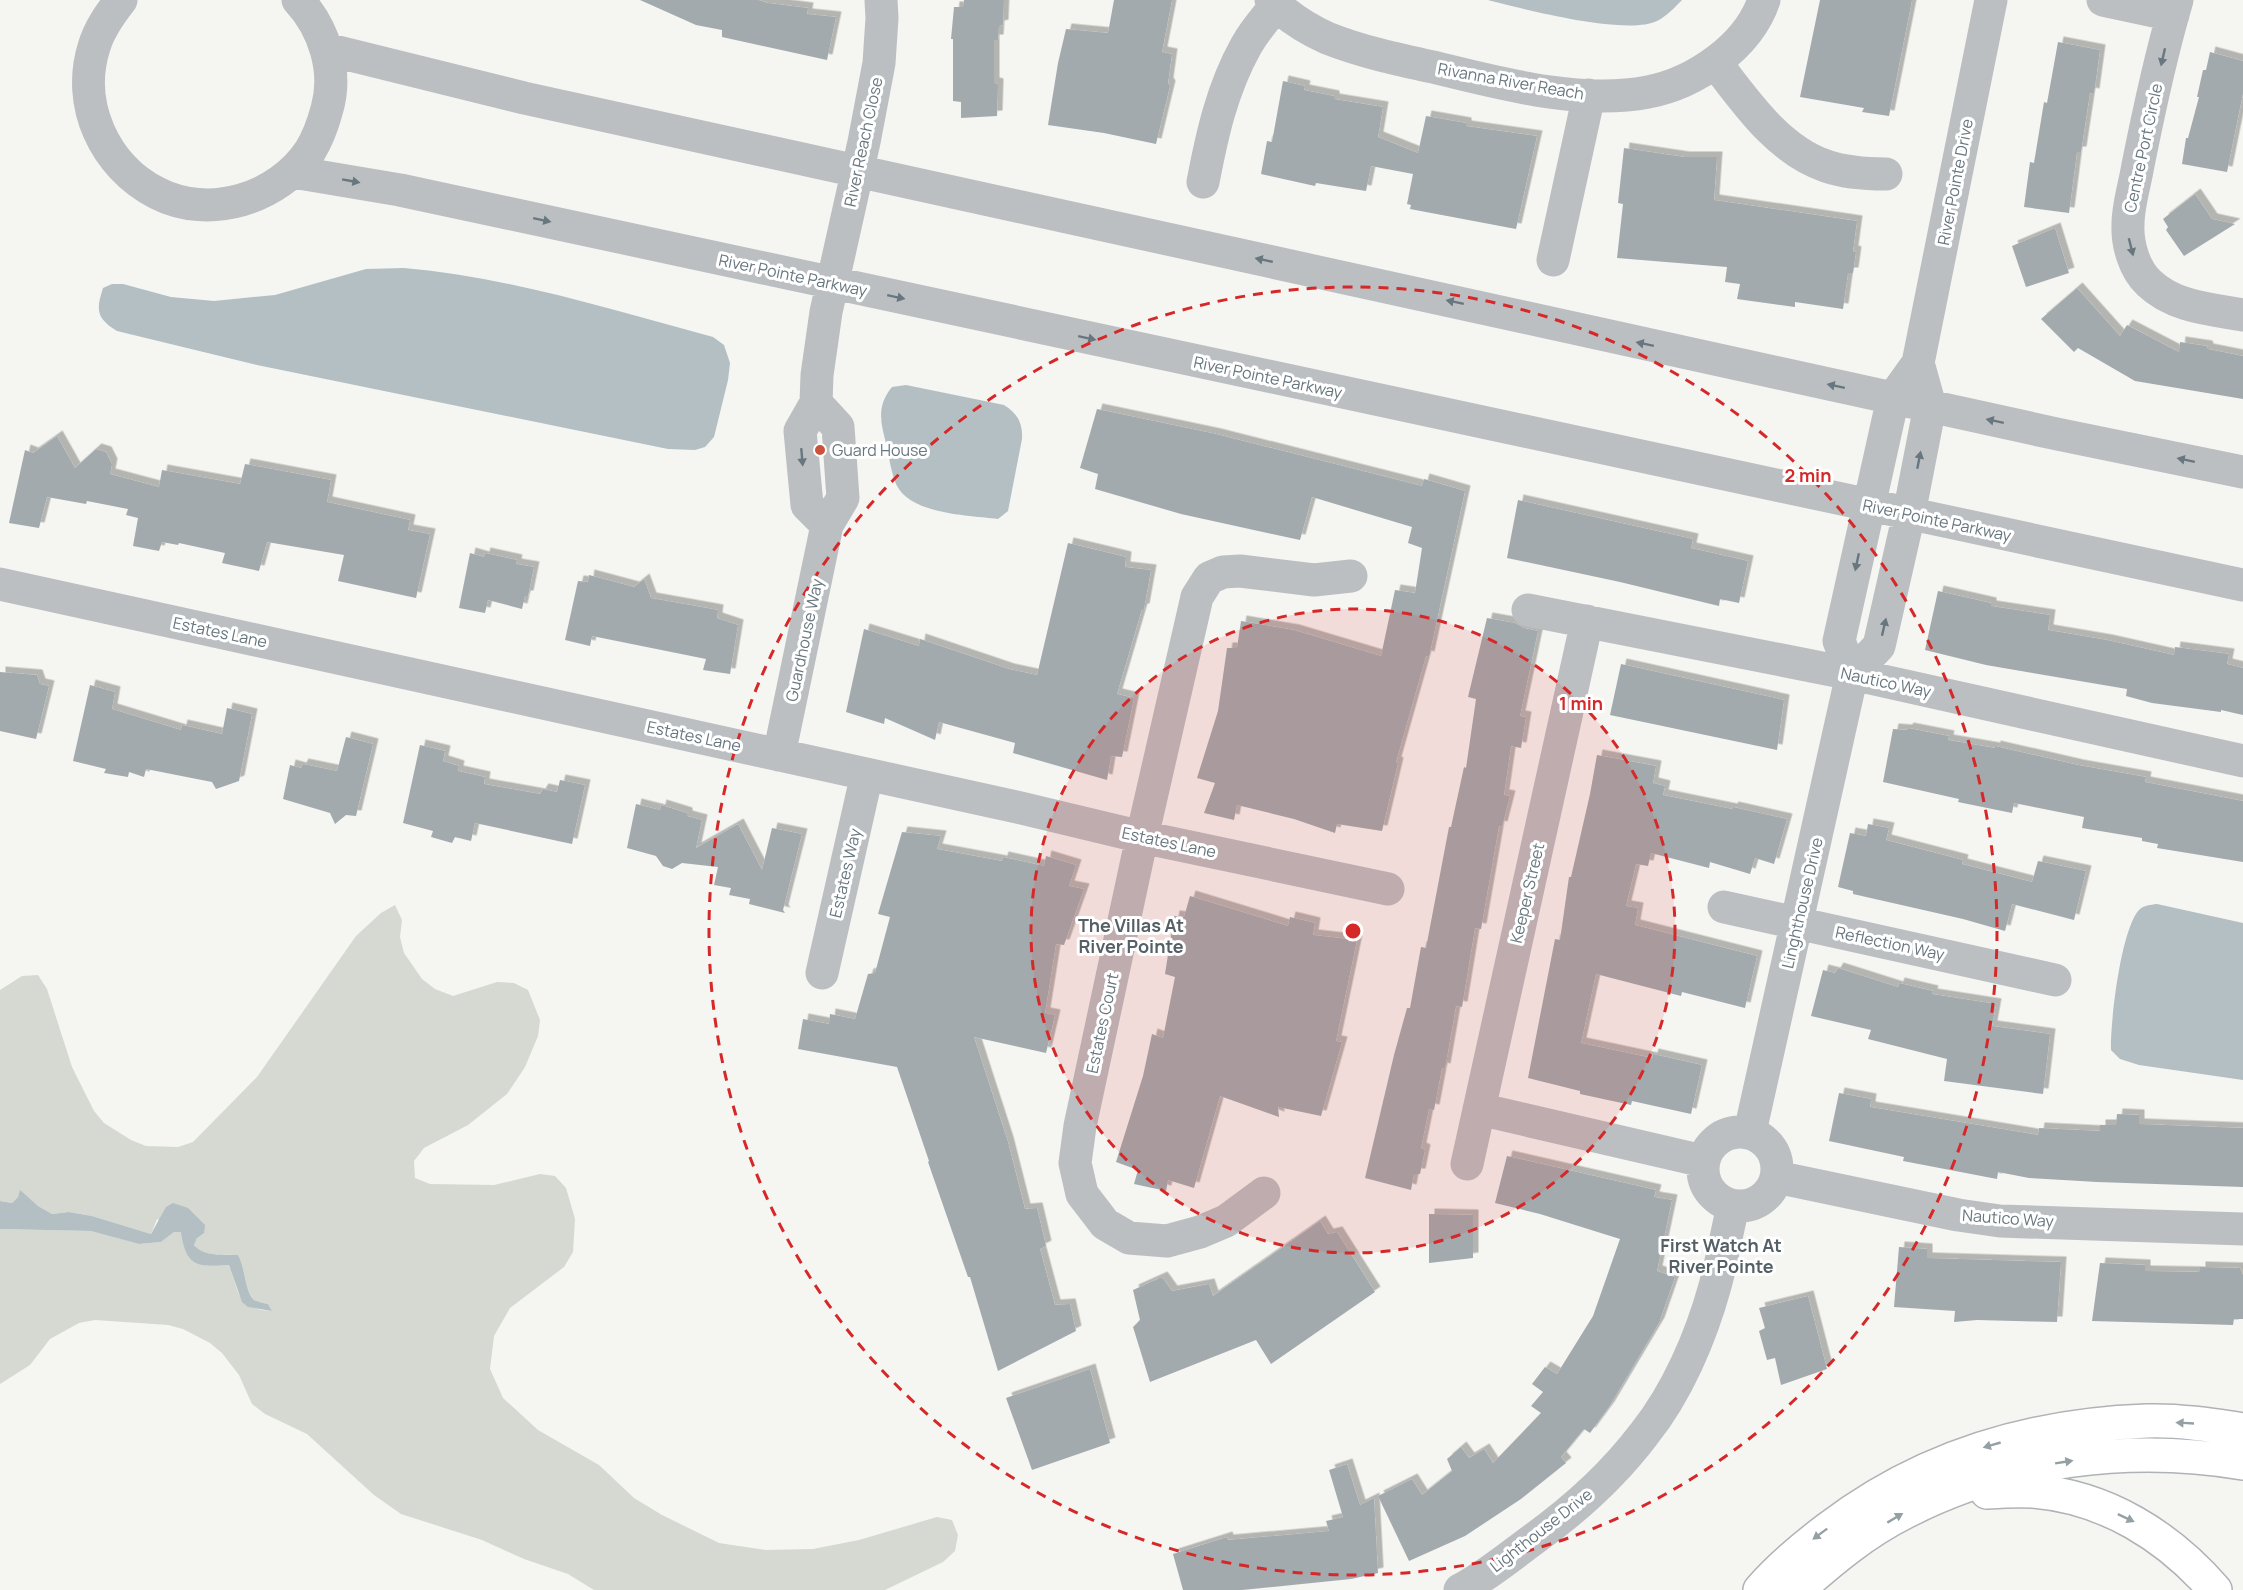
<svg xmlns="http://www.w3.org/2000/svg" width="2243" height="1590" viewBox="0 0 2243 1590" font-family="Manrope,sans-serif">
  <style>
    .green { fill: #d5d9d2 }
    .water { fill: #b3bfc2 }
    .building { fill: #a3aaae; filter: url(#shadow) }
    .lines { fill: none; stroke-linecap: round; stroke-linejoin: round }
    .highway-casing { stroke: #afb3b5; stroke-width: 36 }
    .minor { stroke: #bbbfc2; stroke-width: 33 }
    .highway { stroke: #fff; stroke-width: 33 }
    .oneway { fill: #68777f }
    .oneway2 { fill: #95a0a5 }
    .ring { fill: none; stroke: #d62828; stroke-width: 3; stroke-dasharray: 10 8 }
    .poi-dot { fill: #cd503b; stroke: #fff; stroke-width: 2 }
    .labels { text-anchor: middle; stroke-width: 6; stroke-linejoin: round; paint-order: stroke }
    .street-label { font-size: 16px; fill: #68777f; stroke: #fff }
    .poi-label { font-size: 16px; fill: #68777f; stroke: #fff; text-anchor: start }
    .neighbourhood-label { font-size: 18px; font-weight: bold; fill: #556066; stroke: #fff }
    .centre { fill: #d62828; stroke: #fff; stroke-width: 3 }
    .ring-label { font-size: 18px; text-anchor: middle; font-weight: bold; fill: #d62828; stroke: #fff; stroke-width: 6; stroke-linejoin: round; paint-order: stroke }
  </style>
  <defs>
    <filter id="shadow"><feDropShadow dx="5.5" dy="-5.5" stdDeviation="0" flood-color="#0004"/></filter>
  </defs>
  <rect width="100%" height="100%" fill="#f5f5f2"/>
  <path class="green" d="M395 905 402 920 400 937 404 953 422 979 435 989 453 996 497 982 514 983 528 990 540 1020 538 1036 525 1067 507 1094 468 1125 424 1148 414 1161 415 1178 430 1184 494 1185 540 1174 555 1176 566 1188 575 1219 573 1252 564 1267 510 1308 494 1336 490 1369 503 1398 538 1430 599 1465 634 1498 662 1515 719 1543 766 1550 813 1549 859 1540 937 1517 952 1520 958 1535 955 1551 943 1562 885 1590H594L568 1574 524 1559 482 1540 401 1514 374 1495 307 1434 265 1414 252 1404 239 1375 222 1353 210 1343 183 1329 168 1325 95 1320 79 1323 50 1339 30 1365 0 1384V1229L92 1231 139 1244 161 1242 174 1232H182L206 1266 229 1265C240 1294 236 1309 272 1311L268 1304C264 1303 258 1302 254 1300 245 1293 245 1266 238 1255 223 1254 204 1257 194 1245L197 1238 157 1219 151 1234 92 1216 69 1212 52 1214 38 1206 20 1191 18 1197 12 1203 0 1201V990L22 976 38 975 47 989 72 1067 94 1111 104 1123 131 1140 146 1146 178 1147 193 1142 257 1077 356 936 381 913Z"/>
  <path class="water" d="M1488 0H1682C1675 7 1667 16 1657 21 1626 36 1523 9 1488 0Z
    M404 268C509 277 612 310 713 337L724 345 730 363 728 380 714 437 705 447 695 450 668 449 257 365 117 331C96 318 96 310 103 288L112 284H123L171 297 214 301 275 295 366 269Z
    M906 385 1004 405C1017 413 1023 423 1022 439L1008 511 998 519C969 515 910 515 896 484 891 472 889 456 886 443 880 421 877 405 892 387Z
    M2157 904 2243 923V1080L2139 1065 2120 1059 2111 1050C2110 1023 2121 929 2139 910 2144 905 2150 905 2157 904Z
    M20 1190 38 1206 52 1214 69 1212 92 1216 151 1234 166 1207 173 1203 188 1208 205 1225 204 1233 197 1238 194 1245C204 1257 223 1254 238 1255 245 1266 245 1293 254 1300 258 1302 264 1303 268 1304L272 1311 248 1307 242 1302 229 1265C197 1267 186 1267 181 1232H174L161 1242 139 1244 91 1231 0 1229V1201L12 1203 18 1197Z"/>
  <path class="building" d="M640 0H758L768 3 808 8 807 14 836 17 827 60 722 37V30L696 25Z
    M964 0H1004L1003 25 999 26 998 40H994V83L998 84 997 116 961 118V102L953 101V39H951L954 7H963Z
    M1114 0H1172L1162 52 1172 54 1168 83 1170 86 1156 144 1104 133 1048 125 1058 63 1066 29 1108 33Z
    M1820 0H1912L1889 116 1862 112 1864 108 1800 97Z
    M2058 42 2100 50 2094 94 2090 93 2081 152H2077L2069 213 2024 207 2030 162 2034 163 2044 102 2047 103Z
    M2210 52 2243 61V93L2227 172 2182 164 2186 138H2188L2199 97H2197L2203 70H2206Z
    M1283 81 1305 86 1304 90 1334 96V99L1383 107 1378 137 1418 153 1426 116 1466 123V126L1537 136 1516 229 1410 209 1411 205 1407 204 1413 174 1371 166 1366 191 1316 183 1315 186 1261 174 1267 141 1272 142Z
    M1624 148 1684 157H1717L1714 200 1857 221 1853 251 1856 252 1853 273H1848L1843 309 1795 302V307L1737 299 1740 284 1725 282 1727 267 1617 258 1623 204 1618 203Z
    M2195 194 2212 219 2235 224 2184 256 2166 230 2168 227 2163 219Z
    M2055 228 2069 273 2026 287 2012 246Z
    M2077 288 2120 336 2127 325 2179 352 2180 342 2207 346 2208 349 2243 356V399L2135 381 2078 348 2074 352 2041 319Z
    M1097 409 1216 434 1422 486 1424 479 1465 491 1429 657 1426 656 1396 762 1398 763 1382 831 1337 824 1335 833 1294 819 1237 805 1234 820 1204 813 1215 783 1197 778 1218 711 1227 648H1237L1241 621 1294 630 1381 656 1395 590 1415 593 1422 548 1408 543 1412 527 1312 497 1300 540 1181 514 1095 489 1098 474 1080 468Z
    M57 436 75 468 96 449 106 452 112 464 110 474 159 487 162 470 240 484 245 464 331 480 327 502 410 520 408 530 430 534 416 598 338 581 344 555 267 542 259 571 222 563 225 553 179 543 178 545 162 542 159 551 133 546 138 518 126 515 128 509 87 501 86 504 47 497 39 528 9 523 25 450 33 453Z
    M1518 500 1693 539 1691 548 1748 561 1739 603 1720 599 1719 606 1620 582 1507 558Z
    M1068 543 1126 557 1125 567 1151 570 1144 609H1142L1117 694 1134 698 1122 757 1111 756 1107 780 1013 753 1015 743 939 722 935 740 885 718 884 724 846 712 864 629 919 646 920 639 1009 669 1037 675Z
    M470 553 484 557 485 553 517 560 516 564 534 567 528 596H525L522 609 488 600 485 613 459 608Z
    M589 575 634 587 644 579 651 598 718 610 717 618 738 625 730 674 703 670 706 659 592 636 590 646 565 640 578 581 588 582Z
    M1938 591 1991 603V606L2050 615 2048 630 2107 640 2174 655 2175 647 2229 654 2227 664 2243 668V715L2221 710V712L2152 703 2126 696 2127 689 1986 665 1925 650Z
    M1487 618 1515 623 1524 628 1538 631 1520 716 1526 717 1521 748 1511 746 1504 795 1510 796 1502 827 1499 826 1481 929 1475 928 1462 1007 1456 1006 1445 1069 1442 1068 1434 1110 1429 1109 1421 1148 1425 1150 1420 1174H1414L1411 1190 1365 1178 1394 1055 1407 1008H1410L1421 947 1426 948 1449 827H1451L1464 767 1466 768 1476 699 1468 697Z
    M1621 664 1784 700 1777 750 1610 715Z
    M0 672 37 675 40 684 49 686 36 739 0 731Z
    M90 685 115 692 112 709 181 730 182 725 222 734 227 708 252 714 239 781 216 789 212 782 146 769 144 777 129 772 128 777 104 773 106 769 73 761Z
    M1908 728 1949 736 1948 740 1995 748V746L2078 765 2146 777 2145 782 2243 801V862L2157 848 2158 844 2142 841V838L2082 828 2084 817 2014 803 2012 813 1958 802 1959 799 1883 782 1893 729 1907 730Z
    M346 737 373 744 356 816 346 815 335 824 330 813 283 799 290 765 301 768 303 764 337 771Z
    M420 745 445 751 443 761 459 766 458 771 485 777 484 784 540 794 543 789 557 792 560 780 585 785 572 844 475 823 471 841 455 837 452 843 431 837 433 831 403 823Z
    M1597 755 1656 766 1653 783 1665 786 1663 795 1732 809 1733 807 1787 819 1774 864 1755 858 1750 874 1710 862 1709 868 1651 853 1648 866 1636 864 1626 906 1638 908 1635 925 1757 956 1745 1008 1682 992 1681 996 1596 974 1581 1043 1652 1058 1653 1054 1702 1065 1691 1114 1632 1101 1631 1105 1580 1094V1091L1528 1078 1555 939 1560 940 1569 877H1571L1590 794Z
    M636 804 660 810 661 805 687 813V816L702 820 696 848 738 824 762 870 772 828 802 834 783 910 785 913 749 904 750 899 729 895 731 888 714 885 718 867 682 863 672 869 663 866 656 856 627 848Z
    M1868 824 1889 828 1886 840 1963 860 1962 864 2032 882 2038 861 2086 871 2074 920 2012 904 2005 931 1963 919 1853 894V891L1838 887 1850 833 1866 836Z
    M902 832 941 836 937 849 1002 861 1003 857 1044 866 1046 856 1076 865 1069 886 1084 889 1064 945 1056 944 1045 1013 1055 1015 1046 1053 974 1037 1008 1142 1025 1209 1037 1208 1046 1246 1040 1249 1055 1305 1070 1304 1076 1331 998 1371 970 1277H968L928 1162 929 1161 897 1067 798 1049 803 1019 829 1024 830 1014 855 1019 868 974 875 973 890 917 878 914Z
    M1190 896 1288 926 1290 917 1315 923 1313 935 1357 940 1336 1041 1342 1042 1321 1116 1278 1107 1279 1117 1220 1096 1194 1188 1168 1180 1166 1191 1134 1184 1138 1170 1116 1162 1143 1076 1152 1034 1163 1038 1175 977 1165 974 1174 916 1184 917Z
    M1838 968 1898 987 1899 983 1933 991 1932 994 1996 1004 1992 1026 2050 1034 2043 1094 1944 1081 1947 1059 1868 1039 1871 1030 1811 1016 1823 970 1835 973Z
    M1839 1093 1871 1099 1870 1107 2038 1135 2039 1128 2100 1131V1125H2116L2117 1114 2139 1115V1124L2243 1128V1187L2097 1182 2029 1178 1998 1172 1997 1179 1903 1161 1904 1157 1829 1141Z
    M1507 1156 1656 1190 1654 1197 1672 1200 1657 1271 1675 1277 1659 1323 1609 1407 1590 1433 1584 1429 1561 1457 1566 1463 1521 1499 1465 1536 1409 1561 1378 1496 1412 1479 1422 1495 1452 1471 1447 1459 1461 1447 1469 1458 1484 1449 1493 1463 1541 1413 1531 1406 1543 1392 1532 1384 1545 1367 1557 1374 1593 1316 1620 1239 1540 1214 1495 1203Z
    M1429 1214 1473 1215V1258L1429 1263Z
    M1320 1221 1328 1234 1337 1232 1375 1292 1271 1364 1256 1340 1150 1382 1133 1327 1140 1320 1133 1290 1162 1277 1172 1291 1209 1284 1213 1296Z
    M1899 1247 1927 1249V1258L2061 1262 2057 1322 1977 1320 1954 1322 1955 1311 1894 1307Z
    M2100 1263 2145 1265V1271L2200 1272V1267L2240 1268 2243 1275V1319H2234L2233 1325 2092 1321Z
    M1808 1296 1827 1369 1781 1385 1775 1358 1767 1360 1759 1331 1765 1328 1759 1308Z
    M1090 1369 1110 1443 1032 1470 1006 1398Z
    M1347 1464 1360 1505 1374 1498 1378 1573 1351 1579 1242 1590H1183L1173 1554 1227 1537 1228 1540 1329 1531 1326 1521 1343 1517 1329 1470Z"/>
  <g class="lines">
    <g class="highway-casing">
      <path id="highway" d="M1987 1492C2002 1491 2018 1490 2033 1491 2106 1497 2168 1536 2215 1590
        M1760 1590C1780 1567 1804 1547 1828 1529 1922 1457 2030 1425 2147 1421 2179 1420 2211 1425 2243 1430
        M1798 1590C1831 1560 1865 1532 1905 1512 2007 1459 2130 1444 2243 1463"/>
    </g>
    <path class="minor" d="M121 0C110 14 99 29 94 47 76 104 104 166 157 193 209 220 278 199 310 151 318 138 323 124 327 109 338 71 324 28 298 0
      M1271 0C1287 16 1307 29 1327 38 1362 52 1400 60 1437 68 1502 84 1581 105 1648 92 1695 83 1748 47 1764 0
      M2103 0 2173 15
      M2177 0C2161 54 2149 110 2138 165 2135 184 2128 205 2128 224 2127 244 2134 269 2149 283 2174 307 2210 309 2243 315
      M326 49 524 98 2057 434 2243 472
      M1715 62C1745 101 1778 150 1826 166 1846 173 1866 174 1886 174
      M293 172 400 190 2243 585
      M1203 182C1212 135 1222 89 1246 46 1254 31 1266 18 1276 5
      M1553 260 1589 95
      M827 525 807 505 800 431 816 403 817 375 826 312 864 142 879 63 882 18 881 0
      M0 584 1021 808 1142 837 1388 889
      M1528 610 1852 674 2243 761
      M1852 674 1839 641 1893 398 1918 363 1991 0
      M779 755 827 525 843 498 838 427 816 403
      M1724 907 2055 980
      M822 973 867 774
      M1479 1109 1703 1161
      M1703 1169a37 37 0 1 1 74 0a37 37 0 1 1-74 0Z
      M1750 1132 1852 674 1879 646 1909 514 1930 406 1918 363
      M1467 1164 1587 621
      M1776 1177 1958 1215 2000 1221 2243 1229
      M1264 1193 1226 1221 1200 1232 1167 1241 1129 1238 1105 1224 1082 1194 1075 1163 1080 1126 1142 837 1197 597 1209 578 1223 572 1240 571 1314 580 1351 576
      M1460 1590C1485 1577 1508 1558 1531 1541 1573 1511 1613 1475 1644 1434 1677 1393 1701 1337 1715 1286 1722 1260 1727 1232 1733 1206"/>
    <use href="#highway" class="highway"/>
  </g>
  <defs><path id="oneway-solid" d="M-6-.8H1V-3.2L6.5 0L1 3.2V.8H-6Z" transform="scale(1.5)"/></defs>
  <g class="oneway">
    <use href="#oneway-solid" transform="translate(2163 57) rotate(103)"/>
    <use href="#oneway-solid" transform="translate(351 181) rotate(10)"/>
    <use href="#oneway-solid" transform="translate(542 220) rotate(12)"/>
    <use href="#oneway-solid" transform="translate(2131 247) rotate(76)"/>
    <use href="#oneway-solid" transform="translate(1264 260) rotate(-168)"/>
    <use href="#oneway-solid" transform="translate(896 297) rotate(12)"/>
    <use href="#oneway-solid" transform="translate(1455 302) rotate(-168)"/>
    <use href="#oneway-solid" transform="translate(1087 338) rotate(12)"/>
    <use href="#oneway-solid" transform="translate(1645 344) rotate(-168)"/>
    <use href="#oneway-solid" transform="translate(1836 386) rotate(-168)"/>
    <use href="#oneway-solid" transform="translate(1995 421) rotate(-168)"/>
    <use href="#oneway-solid" transform="translate(802 457) rotate(85)"/>
    <use href="#oneway-solid" transform="translate(1919 460) rotate(-79)"/>
    <use href="#oneway-solid" transform="translate(2186 460) rotate(-168)"/>
    <use href="#oneway-solid" transform="translate(1857 562) rotate(102)"/>
    <use href="#oneway-solid" transform="translate(1884 627) rotate(-77)"/>
  </g>
  <g class="oneway2">
    <use href="#oneway-solid" transform="translate(2185 1423) rotate(-177)"/>
    <use href="#oneway-solid" transform="translate(1992 1445) rotate(164)"/>
    <use href="#oneway-solid" transform="translate(2064 1462) rotate(-9)"/>
    <use href="#oneway-solid" transform="translate(1895 1518) rotate(-31)"/>
    <use href="#oneway-solid" transform="translate(2126 1518) rotate(25)"/>
    <use href="#oneway-solid" transform="translate(1820 1534) rotate(143)"/>
  </g>
  <circle cx="1353" cy="931" r="322" fill="#d62828" fill-opacity=".12"/>
  <g class="ring">
    <circle cx="1353" cy="931" r="322"/>
    <circle cx="1353" cy="931" r="644"/>
  </g>
  <circle class="poi-dot" cx="820" cy="450" r="6"/>
  <g class="labels">
    <g class="street-label">
      <text transform="translate(1511 81) rotate(10)" y="6">Rivanna River Reach</text>
      <text transform="translate(863 142) rotate(-78)" y="6">River Reach Close</text>
      <text transform="translate(2143 148) rotate(-78)" y="6">Centre Port Circle</text>
      <text transform="translate(1955 182) rotate(-79)" y="6">River Pointe Drive</text>
      <text transform="translate(793 275) rotate(12)" y="6">River Pointe Parkway</text>
      <text transform="translate(1268 377) rotate(12)" y="6">River Pointe Parkway</text>
      <text transform="translate(1937 520) rotate(12)" y="6">River Pointe Parkway</text>
      <text transform="translate(220 632) rotate(12)" y="6">Estates Lane</text>
      <text transform="translate(804 640) rotate(-78)" y="6">Guardhouse Way</text>
      <text transform="translate(1886 682) rotate(12)" y="6">Nautico Way</text>
      <text transform="translate(694 736) rotate(12)" y="6">Estates Lane</text>
      <text transform="translate(1169 842) rotate(12)" y="6">Estates Lane</text>
      <text transform="translate(845 873) rotate(-77)" y="6">Estates Way</text>
      <text transform="translate(1527 893) rotate(-77)" y="6">Keeper Street</text>
      <text transform="translate(1802 903) rotate(-77)" y="6">Linghthouse Drive</text>
      <text transform="translate(1890 943) rotate(12)" y="6">Reflection Way</text>
      <text transform="translate(1102 1023) rotate(-78)" y="6">Estates Court</text>
      <text transform="translate(2008 1218) rotate(4)" y="6">Nautico Way</text>
      <text transform="translate(1541 1530) rotate(-38)" y="6">Lighthouse Drive</text>
    </g>
    <g class="poi-label">
      <text x="832" y="456">Guard House</text>
    </g>
    <g class="neighbourhood-label">
      <text x="1131" y="932">The Villas At<tspan x="1131" dy="21">River Pointe</tspan></text>
      <text x="1721" y="1252">First Watch At<tspan x="1721" dy="21">River Pointe</tspan></text>
    </g>
  </g>
  <circle cx="1353" cy="931" r="9" class="centre"/>
  <g class="ring-label">
    <text x="1808" y="482">2 min</text>
    <text x="1581" y="710">1 min</text>
  </g>
</svg>
